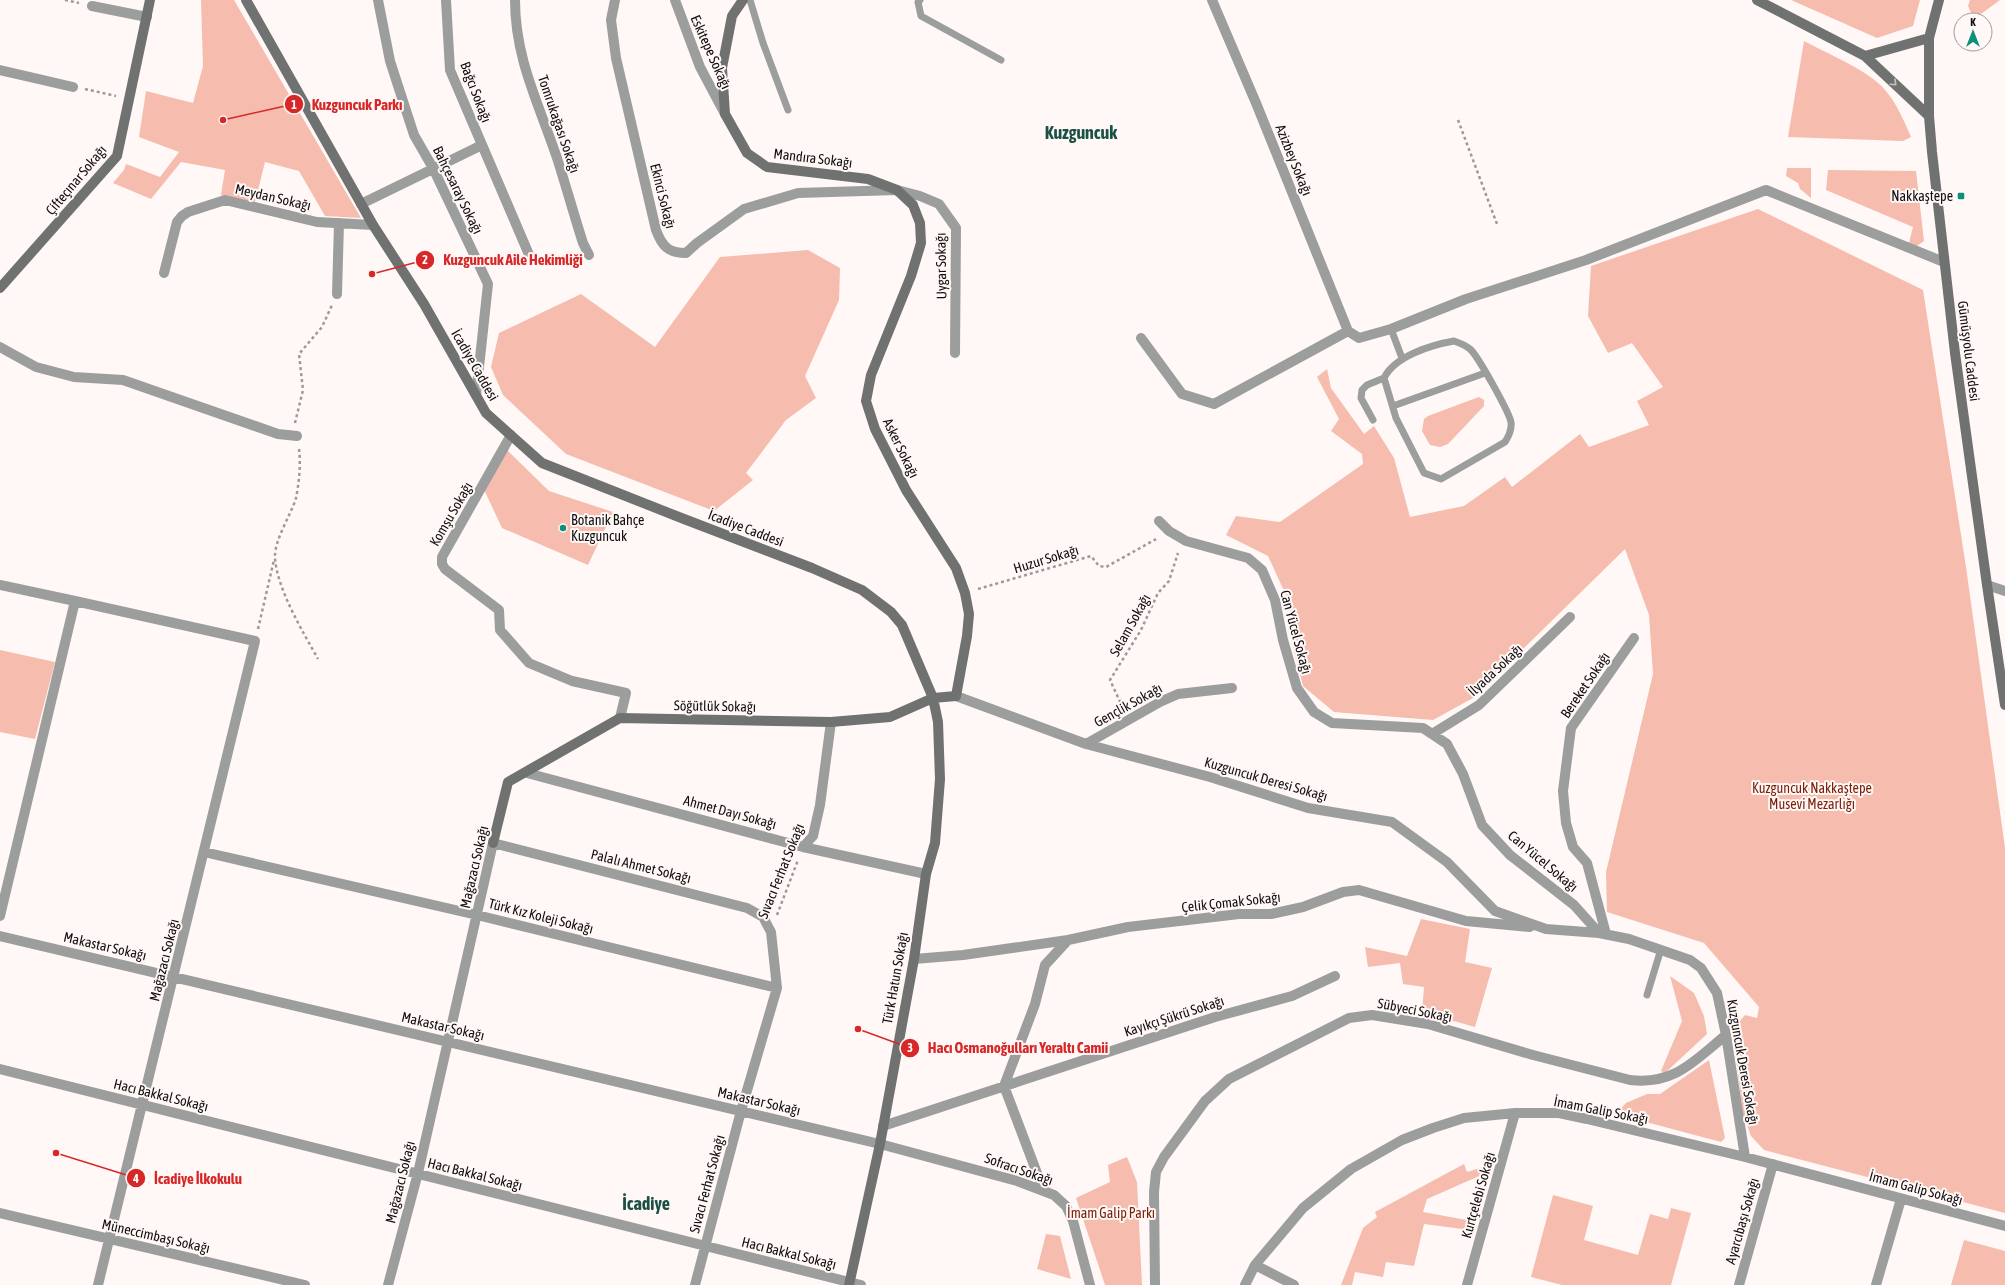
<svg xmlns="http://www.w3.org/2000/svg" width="2005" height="1285" viewBox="0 0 2005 1285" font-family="'Asap Condensed',sans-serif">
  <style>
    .green { fill: #f6bcad }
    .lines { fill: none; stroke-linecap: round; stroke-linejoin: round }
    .path { stroke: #9e9999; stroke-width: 2.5; stroke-dasharray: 3 3; stroke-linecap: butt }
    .lane { stroke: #9b9e9d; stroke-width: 7 }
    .street { stroke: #9b9e9d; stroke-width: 10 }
    .secondary { stroke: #6f7271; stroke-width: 10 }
    .oneway { stroke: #c5c2c1 }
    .poi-dot { fill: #0b9179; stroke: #fff8f7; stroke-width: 1.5 }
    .labels { text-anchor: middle; stroke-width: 4; stroke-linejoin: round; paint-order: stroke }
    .street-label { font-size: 14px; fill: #100e0e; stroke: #fff8f7 }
    .poi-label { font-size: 14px; fill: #100e0e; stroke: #fff8f7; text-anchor: end }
    .park-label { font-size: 14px; fill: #791e08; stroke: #fff8f7 }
    .district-label { font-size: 18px; font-weight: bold; fill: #1b5145; stroke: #fff8f7 }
    .leader { fill: none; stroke: #d62828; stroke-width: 1.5 }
    .callout-dot { fill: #d62828; stroke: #fff8f7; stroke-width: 1.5 }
    .mark-label { font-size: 12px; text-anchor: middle; font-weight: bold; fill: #fff }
    .callout-label { font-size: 15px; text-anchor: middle; font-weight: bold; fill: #d62828; stroke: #fff8f7; stroke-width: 4; stroke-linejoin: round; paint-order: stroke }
  </style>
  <rect width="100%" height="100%" fill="#fff8f7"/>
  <path class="green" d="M201 0H234L361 218 325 216 299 171 265 162 255 202 221 195 225 170 181 162 151 199 113 183 124 170 126 164 160 177 179 152 139 137 146 91 193 103 203 66Z
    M1791 0H1920L1913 26 1877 38Z
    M1970 0H2000L1974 19 1968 6Z
    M1804 41C1826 53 1858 66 1877 82 1893 95 1903 118 1911 137L1903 141 1788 137Z
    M1787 168H1811V198L1800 189 1798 183 1786 176Z
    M1828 170 1916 171 1924 241 1917 246 1909 243 1913 227 1826 190Z
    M1758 209 1923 290 1966 567 2005 848V1213L1764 1150 1751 1136 1743 1114 1733 1036 1739 1022 1745 1015 1757 1018 1759 1007 1704 943 1607 912 1606 872 1653 674 1649 615 1625 549 1473 698 1433 720 1334 712 1303 686 1294 651 1290 604 1268 556 1226 535 1236 516 1280 522 1363 464 1362 454 1331 431 1339 419 1317 377 1327 369 1331 388 1364 434 1374 426 1394 458 1410 517 1464 506 1505 477 1512 487 1580 434 1589 447 1649 425 1637 401 1663 387 1632 343 1608 353 1588 316 1591 266Z
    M808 250 840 268 839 300 805 376 816 398 786 420 746 473 753 480 714 511 566 454 503 395 491 367 499 333 581 294 655 347 720 257Z
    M1479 397 1484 400V406L1448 444 1440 447 1430 445 1422 431 1424 419 1428 416Z
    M505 448 549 491 613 512 588 565 502 528 480 481Z
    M0 650 55 662 35 739 0 732Z
    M1421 919 1470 929 1465 962 1492 968 1475 1027 1422 1012 1424 987 1403 984 1400 963 1368 967 1365 947 1407 956Z
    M1670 976 1694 993 1704 1016 1707 1034 1665 1073 1661 1071 1682 1021Z
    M1709 1060 1725 1138 1721 1142 1616 1114 1626 1103 1647 1094H1660Z
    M1127 1157 1137 1182 1142 1285H1105L1076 1198 1110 1182 1108 1165Z
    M1464 1164 1467 1172 1486 1166V1173L1427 1199 1423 1212 1472 1221 1470 1230 1424 1224 1414 1266 1386 1262 1383 1277 1355 1272 1352 1285H1341L1363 1228 1377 1217 1375 1212Z
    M1553 1195 1593 1206 1584 1240 1638 1255 1650 1214 1668 1219 1671 1208 1691 1213 1671 1285H1562L1531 1277Z
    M1046 1234 1060 1236 1071 1279 1037 1269Z
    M1964 1240 2005 1251V1285H1951Z"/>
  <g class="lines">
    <path class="path" d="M65 0 79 3
      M85 89 116 96
      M1458 120 1497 224
      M295 423 303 390 299 354 322 327 332 305
      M299 449C301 464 299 483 296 498 291 515 274 540 275 558 277 589 303 632 318 659
      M978 589 1091 556 1099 566 1106 567 1158 538
      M258 629 274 560
      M1123 708 1110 680 1141 630 1158 593 1169 581 1178 553
      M777 915 798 860"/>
    <path class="lane" d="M750 0 763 43 788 110
      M920 0 918 2 921 16 1001 60
      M1391 329 1402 358
      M1454 341C1460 343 1465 345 1470 349 1478 356 1509 412 1511 422 1512 430 1509 436 1505 442L1441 479 1424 473 1396 418 1384 378C1395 356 1431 345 1454 341Z
      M1393 406 1485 373
      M1373 420 1361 398 1362 390 1367 385 1384 378
      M1647 995 1661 949"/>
    <path class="street" d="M378 0 390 61 414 135 433 168 488 284 476 395
      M446 0 450 70 530 257
      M515 0C515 59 539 104 557 158 566 186 574 215 583 243L589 255
      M615 0 611 20 616 58 656 230C662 246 668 253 686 253L697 243 744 209 798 193 897 190 920 196 939 204 956 228 955 353
      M675 0 700 67 725 114
      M1212 0 1256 103 1348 331 1359 338 1391 329 1466 299 1586 260 1766 190 1944 262
      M92 6 147 17
      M0 70 73 87
      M361 204 482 145
      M164 273 177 222 182 216 188 212 225 200 317 222 373 225
      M337 294 339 223
      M1141 338 1182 394 1214 404 1348 331
      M0 347 36 367 74 377 123 380 278 434 297 436
      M511 435 442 557V564L445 569 499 610 500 630 529 663 572 681 626 693 620 718
      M1159 521 1169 531 1186 541 1248 558 1262 570 1275 600 1283 640 1297 688 1314 712 1332 723 1423 728 1447 744 1463 774 1482 825 1510 855 1574 905 1599 933
      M0 585 75 601
      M1987 585 2005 591
      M956 696 1086 744 1210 777 1308 808 1392 822 1447 862 1495 911 1546 929 1599 933 1629 939 1690 960 1701 968 1717 993 1726 1035 1745 1157
      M1432 734 1479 705 1570 617
      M1086 744 1160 702 1178 694 1232 688
      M527 773 803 847 926 874
      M803 847 813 836 820 805 831 722
      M204 852 477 915 777 988
      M0 916 75 601 255 641 98 1285
      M1606 934 1587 863 1573 847 1566 823 1563 791 1571 728 1634 638
      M0 936 880 1144 1017 1181 1054 1195 1066 1206 1073 1221 1090 1285
      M914 959 963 955 1068 940 1128 927 1239 914H1271L1303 907 1343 892 1359 890 1466 921 1530 927
      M0 1069 861 1285
      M883 1126 1215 1017 1292 996 1335 976
      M1043 1189 1004 1086 1035 1004 1045 965 1068 940
      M0 1213 305 1285
      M1255 1265 1294 1285
      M388 1285 418 1173 493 843 747 908 763 917 771 932 777 988 741 1111 695 1285
      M1155 1285 1154 1192 1156 1172 1164 1157 1205 1101 1229 1079 1349 1018 1372 1015 1428 1024 1533 1055 1630 1080C1675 1085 1694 1061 1726 1035
      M1245 1285 1255 1265 1303 1208 1351 1169 1402 1140 1433 1128 1464 1118 1515 1113H1559L1587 1119 1745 1157 2005 1226
      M1467 1285 1515 1113
      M1739 1285 1773 1164
      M1876 1285 1901 1199"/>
    <path class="secondary" d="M246 0 373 225 424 304 486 413 542 463 684 519 812 568 862 590 891 612 902 625 933 698 938 722 940 779 935 843 926 874 914 959 880 1144 849 1285
      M1757 0 1865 56 1929 116
      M1939 0 1929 38V116L1932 152 1955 353 1987 585 2005 705
      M1865 56 1929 38
      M0 288 117 156 150 0
      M493 843 508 782 620 718 831 722 890 717 933 698 956 696 967 636 969 614 965 593 956 568 906 490 875 429 866 401 871 375 911 276 921 243 920 223 913 205 897 190 868 179 767 167 747 153 725 114 722 68 732 16 743 0"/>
  </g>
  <defs><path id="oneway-chevron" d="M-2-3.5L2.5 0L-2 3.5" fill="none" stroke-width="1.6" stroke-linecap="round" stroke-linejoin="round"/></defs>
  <use class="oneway" href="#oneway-chevron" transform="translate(1894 83) rotate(43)"/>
  <g class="poi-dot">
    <rect x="1957" y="192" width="8" height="8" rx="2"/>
    <circle cx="563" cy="528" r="4"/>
  </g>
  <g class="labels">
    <g class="street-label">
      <text transform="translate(711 52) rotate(66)" y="5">Eskitepe Sokağı</text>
      <text transform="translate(476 92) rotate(69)" y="5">Bağcı Sokağı</text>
      <text transform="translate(559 124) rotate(71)" y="5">Tomrukağası Sokağı</text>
      <text transform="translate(813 158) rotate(7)" y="5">Mandıra Sokağı</text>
      <text transform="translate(1294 160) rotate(68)" y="5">Azizbey Sokağı</text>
      <text transform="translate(76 180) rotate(-50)" y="5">Çifteçınar Sokağı</text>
      <text transform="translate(458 190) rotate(64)" y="5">Bahçesaray Sokağı</text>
      <text transform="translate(663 196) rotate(76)" y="5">Ekinci Sokağı</text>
      <text transform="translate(273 197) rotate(13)" y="5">Meydan Sokağı</text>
      <text transform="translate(941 266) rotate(-91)" y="5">Uygar Sokağı</text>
      <text transform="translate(1969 351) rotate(83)" y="5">Gümüşyolu Caddesi</text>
      <text transform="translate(475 365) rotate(60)" y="5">İcadiye Caddesi</text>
      <text transform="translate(901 448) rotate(64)" y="5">Asker Sokağı</text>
      <text transform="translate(451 514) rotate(-60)" y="5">Komşu Sokağı</text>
      <text transform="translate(746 528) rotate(21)" y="5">İcadiye Caddesi</text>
      <text transform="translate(1046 559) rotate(-17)" y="5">Huzur Sokağı</text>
      <text transform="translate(1130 625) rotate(-61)" y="5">Selam Sokağı</text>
      <text transform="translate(1296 632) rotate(75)" y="5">Can Yücel Sokağı</text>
      <text transform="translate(1495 670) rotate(-43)" y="5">İlyada Sokağı</text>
      <text transform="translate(1585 685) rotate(-56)" y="5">Bereket Sokağı</text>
      <text transform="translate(1128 705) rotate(-29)" y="5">Gençlik Sokağı</text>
      <text transform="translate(715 706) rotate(1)" y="5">Söğütlük Sokağı</text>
      <text transform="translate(1266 779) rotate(16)" y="5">Kuzguncuk Deresi Sokağı</text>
      <text transform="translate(730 812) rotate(15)" y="5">Ahmet Dayı Sokağı</text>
      <text transform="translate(1543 861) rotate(40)" y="5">Can Yücel Sokağı</text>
      <text transform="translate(641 866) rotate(14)" y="5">Palalı Ahmet Sokağı</text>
      <text transform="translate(474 867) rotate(-77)" y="5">Mağazacı Sokağı</text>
      <text transform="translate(781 871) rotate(-68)" y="5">Sıvacı Ferhat Sokağı</text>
      <text transform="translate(1231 902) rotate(-6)" y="5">Çelik Çomak Sokağı</text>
      <text transform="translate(541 916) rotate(14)" y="5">Türk Kız Koleji Sokağı</text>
      <text transform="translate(105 946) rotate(13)" y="5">Makastar Sokağı</text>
      <text transform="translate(164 960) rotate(-76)" y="5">Mağazacı Sokağı</text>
      <text transform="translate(895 978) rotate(-80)" y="5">Türk Hatun Sokağı</text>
      <text transform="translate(1415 1010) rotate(11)" y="5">Sübyeci Sokağı</text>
      <text transform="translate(1174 1016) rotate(-18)" y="5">Kayıkçı Şükrü Sokağı</text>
      <text transform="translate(443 1026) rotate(13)" y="5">Makastar Sokağı</text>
      <text transform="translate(1743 1062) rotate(80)" y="5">Kuzguncuk Deresi Sokağı</text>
      <text transform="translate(161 1095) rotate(14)" y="5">Hacı Bakkal Sokağı</text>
      <text transform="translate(759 1101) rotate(13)" y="5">Makastar Sokağı</text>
      <text transform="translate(1601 1110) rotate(11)" y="5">İmam Galip Sokağı</text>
      <text transform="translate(1019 1169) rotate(19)" y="5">Sofracı Sokağı</text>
      <text transform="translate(475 1174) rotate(14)" y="5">Hacı Bakkal Sokağı</text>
      <text transform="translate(400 1182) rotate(-76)" y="5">Mağazacı Sokağı</text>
      <text transform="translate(707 1184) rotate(-75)" y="5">Sıvacı Ferhat Sokağı</text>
      <text transform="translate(1916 1188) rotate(15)" y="5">İmam Galip Sokağı</text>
      <text transform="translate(1478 1195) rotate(-74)" y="5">Kurtçelebi Sokağı</text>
      <text transform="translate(1742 1221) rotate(-74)" y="5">Ayarcıbaşı Sokağı</text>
      <text transform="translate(156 1236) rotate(13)" y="5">Müneccimbaşı Sokağı</text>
      <text transform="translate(789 1253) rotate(14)" y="5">Hacı Bakkal Sokağı</text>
    </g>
    <g class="poi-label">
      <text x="1953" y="201">Nakkaştepe</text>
      <text x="571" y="525" text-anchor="start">Botanik Bahçe<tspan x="571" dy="16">Kuzguncuk</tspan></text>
    </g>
    <g class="park-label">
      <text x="1812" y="793">Kuzguncuk Nakkaştepe<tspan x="1812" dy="16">Musevi Mezarlığı</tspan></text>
      <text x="1111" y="1218">İmam Galip Parkı</text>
    </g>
    <g class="district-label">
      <text x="1081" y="139">Kuzguncuk</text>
      <text x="646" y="1210">İcadiye</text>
    </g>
  </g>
  <path class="leader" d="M223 120L294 104M372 274L425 260M858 1029L910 1048M56 1153L136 1178"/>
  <g class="callout-dot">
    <circle cx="223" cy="120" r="4"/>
    <circle cx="372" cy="274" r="4"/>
    <circle cx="858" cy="1029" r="4"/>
    <circle cx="56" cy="1153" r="4"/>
    <circle cx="294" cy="104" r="10"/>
    <circle cx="425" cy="260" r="10"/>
    <circle cx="910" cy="1048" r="10"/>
    <circle cx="136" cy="1178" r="10"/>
  </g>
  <g class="mark-label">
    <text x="294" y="109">1</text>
    <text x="425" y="264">2</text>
    <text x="910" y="1052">3</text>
    <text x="136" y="1183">4</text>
  </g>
  <g class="callout-label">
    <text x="357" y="110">Kuzguncuk Parkı</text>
    <text x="513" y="265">Kuzguncuk Aile Hekimliği</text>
    <text x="1018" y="1053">Hacı Osmanoğulları Yeraltı Camii</text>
    <text x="198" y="1184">İcadiye İlkokulu</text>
  </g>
  <g transform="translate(1973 32)"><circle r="19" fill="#fff8f7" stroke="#9f9a9a"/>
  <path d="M0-3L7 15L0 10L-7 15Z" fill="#0b9179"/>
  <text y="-6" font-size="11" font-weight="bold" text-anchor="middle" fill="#100e0e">K</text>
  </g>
</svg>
